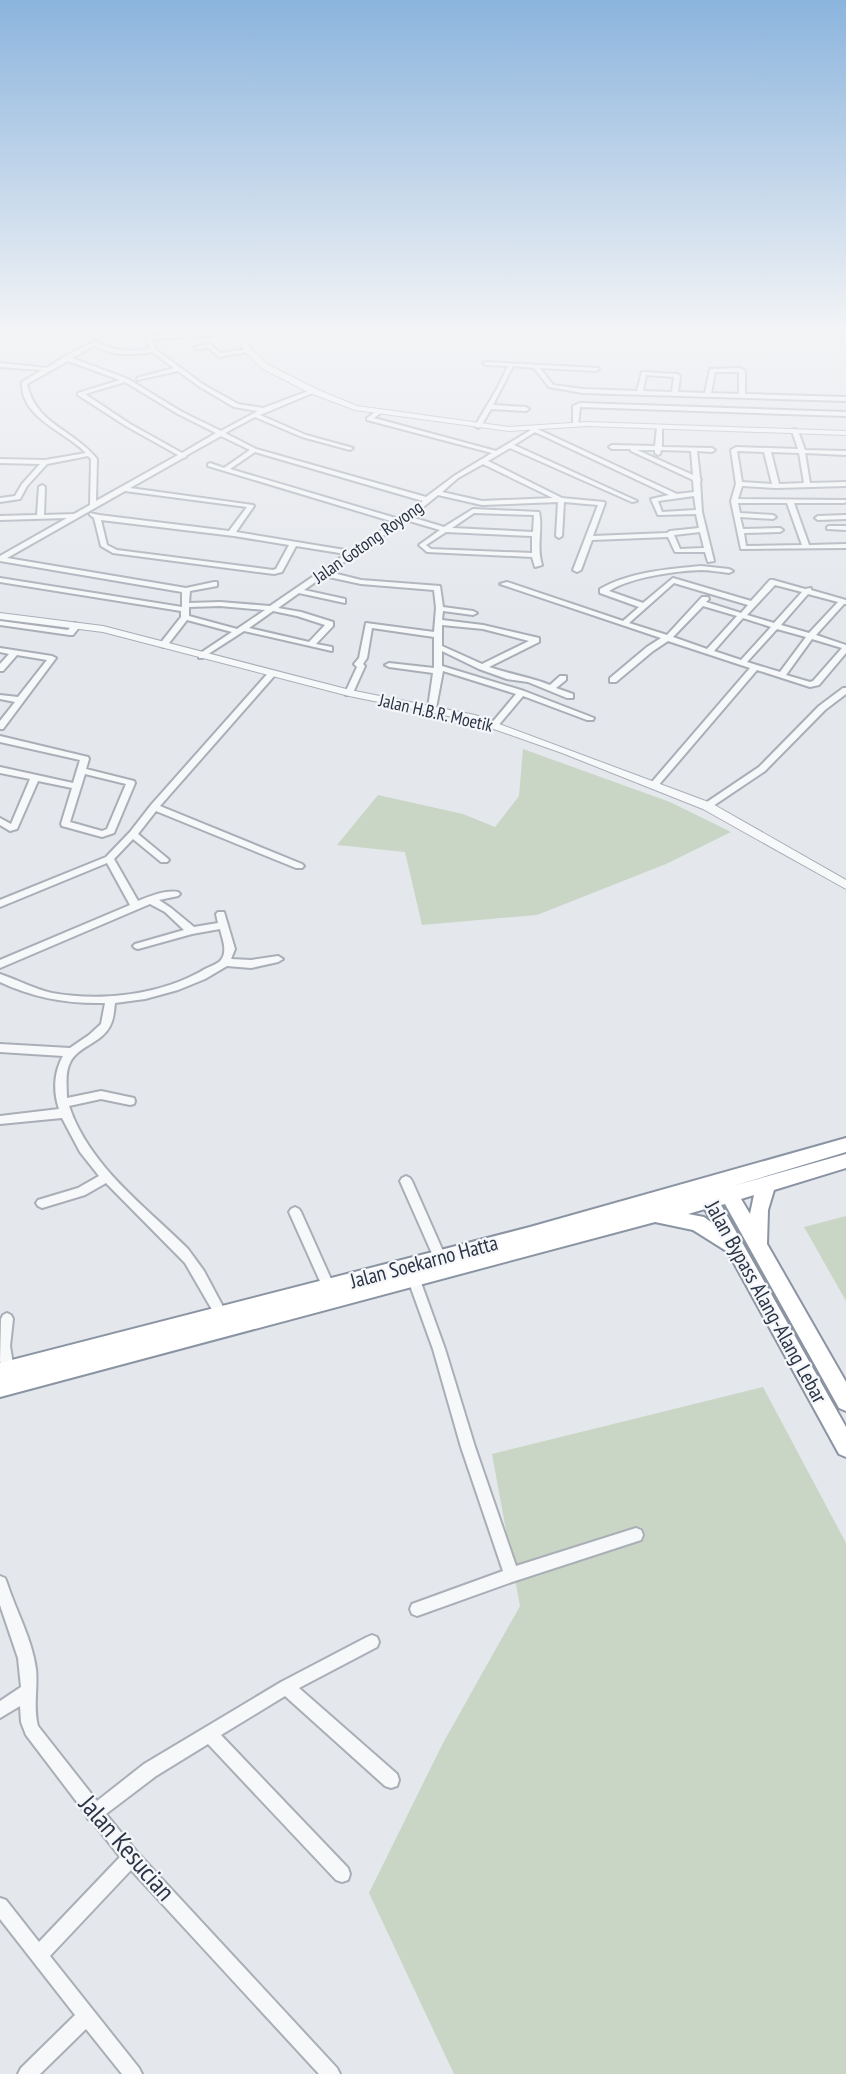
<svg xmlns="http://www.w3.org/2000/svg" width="846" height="2074" viewBox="0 0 846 2074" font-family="'PT Sans Narrow',sans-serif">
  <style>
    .green { fill: #c9d6c5 }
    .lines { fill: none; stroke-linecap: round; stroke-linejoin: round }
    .minor-casing { stroke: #a9aeb7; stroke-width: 4 }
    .tertiary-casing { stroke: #a9aeb7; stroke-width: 2 }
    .trunk-casing { stroke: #8b94a3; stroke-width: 4 }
    .minor { fill: #f7f8fa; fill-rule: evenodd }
    .tertiary { fill: #f7f8fa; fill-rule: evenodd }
    .trunk { fill: #fff; fill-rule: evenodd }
    .labels { text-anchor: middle; stroke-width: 4.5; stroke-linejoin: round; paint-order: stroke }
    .far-street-label { font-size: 18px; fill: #2b3445; stroke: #f4f6f9 }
    .street-label { font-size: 21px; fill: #2b3445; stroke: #f4f6f9 }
    .near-street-label { font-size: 26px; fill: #2b3445; stroke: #f4f6f9 }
  </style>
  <rect width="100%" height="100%" fill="#e4e7ec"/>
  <path class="green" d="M687 332H814L681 337Z
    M523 749 670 802 731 832 666 864 537 915 422 925 405 852 337 845 378 795 463 814 495 827 519 796Z
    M846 1216V1301L804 1227Z
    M763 1387 846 1543V2074H454L369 1893 443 1743 520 1606 492 1454Z"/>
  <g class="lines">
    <g class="minor-casing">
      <path id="minor" d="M144 332H150L151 336 229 332 226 334 152 339 155 349 204 385 238 404 263 408 311 390H315V392L260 415 306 435 353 448 350 450 302 437 255 417 225 433 256 449 426 497 454 476 492 453 367 420V418L378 410 383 411 374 418 496 451 531 430 528 428 529 427H533L677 494 694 492 693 480 631 451 630 449H612L609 447 612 445 655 446 657 427 662 426V447L712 448 715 450 712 452 697 451 700 478 701 480 700 481 702 512 714 561 708 562 705 552H675L668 537 592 540 581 570 577 572 573 570 598 505 564 502 562 536 559 538 556 536 558 502 482 505 438 495 411 517 444 527 473 509 539 512C543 529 536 547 542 565L535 567 532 557 427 552 419 545 440 530 406 520 329 572 361 580 440 586 443 607 473 611 477 613 473 615 443 611 442 620 483 625 539 638V642L489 667C509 674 530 677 550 685L560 676H566V680L556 688 573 694V698H567L528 682 507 679 479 669 442 651V666L524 691 594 718 593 720H587L523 696 497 727H494L490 725 516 694 443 671 436 708 432 710 428 708 433 673 389 667 385 665 389 663 434 668V637L372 628 367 658 363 664 365 666 352 695H346L345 693 357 667 354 664 359 658 366 623 434 632 436 608 434 590 361 584 324 576 304 590 345 599V603L299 593 278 608 301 612 333 622V626L316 644 332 647V651L244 631 202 658H199V654L232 632 187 620 166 647H163L159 645 181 617V611L0 582V578L182 607V592L0 561V556L67 518 0 520V516L37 515 39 487 42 485 45 487 44 515 74 514 90 505 91 459 88 456 47 464 27 486 20 499 0 502V498L15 496 22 484 40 464 0 463V459L45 460 86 453C65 431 20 418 22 382L42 370 0 367V363L47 368 64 357 95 341C115 352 128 352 150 349ZM95 345C111 357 133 355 152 352L174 368 137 378V380L178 371 200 387 234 407 258 411 221 431 182 412 128 379 72 358ZM68 361 120 380 78 393V395L126 426 178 455 96 501 97 459C74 430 35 424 27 384ZM125 382 178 414 216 433 182 453 130 424 85 394ZM535 432 669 495 651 499 658 515 696 514 699 528 670 531 667 533 593 536 605 503 604 502 562 498 488 461 510 448 632 502 637 501 514 445ZM221 436 250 450 224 468 210 463 208 464V466L394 522 351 551 236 532 254 506 253 505 130 488 183 458 186 457 187 455ZM637 450H655V453L658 455 660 454 661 450 691 451 693 475ZM255 452 423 501 399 519 230 469ZM483 464 553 498 482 501 442 492 458 478ZM125 491 247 507 229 531 99 515 90 513V515L94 518 101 546 113 553 274 574 282 572 296 546 346 554 270 606 220 602 189 603 190 591 217 586V582H214L186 588 7 558ZM694 496 696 510 662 512 658 501ZM474 513 534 515 533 532 452 528ZM101 520 234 536 289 545 276 569 273 570 117 550 107 545ZM446 532 532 536V553L431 549 426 545ZM700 532 704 548 680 549 674 535ZM220 606 265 610 237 629 189 616V607ZM273 611 297 616 325 625 309 642 249 628ZM442 625 483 629 529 641 482 664 442 646Z
        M210 344 220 353 249 349 252 351 219 357 209 348 198 349 195 347Z
        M484 362 598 368 599 369 596 371 540 368 553 385 583 389 637 391 642 372 677 374 680 376 678 392 705 393 710 369 740 368 745 371V394L846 397V401L583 393 549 387 534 368 513 366 493 405 526 407 529 409 526 411 491 409 481 426 478 428 475 426 498 387 508 366 486 365 483 363ZM715 372H739V394L711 393ZM646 375 674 377 672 392 643 391Z
        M580 403 846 412V416L580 407 578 425 573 426V406Z
        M795 429 798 431 805 450 846 451V455L805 453 810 483 846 482V486L776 488 742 486 738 499 846 500V502L844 503H794L809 545 846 544V548L741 549 731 501 736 484 731 450 736 447 798 449 792 431ZM737 451 764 452 772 484 742 482ZM771 452 799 453 804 483 779 484ZM738 503H787L802 545 746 546 744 533 780 532 783 530 780 528 743 529 740 517 773 519 776 517 773 515 740 513Z
        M846 515V519L818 520 815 518 818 516Z
        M829 526H846V530L827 529V527Z
        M701 566 729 569 733 571 729 573C720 572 710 570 701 570 675 571 631 577 609 591L643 603 673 578 751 601 770 580H773L805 589 811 588V590L846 600V604H844L816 635 846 645V653L819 685 810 687 757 670 657 787 654 788 650 785 651 783 750 668 668 641 653 651 616 682H610V678L647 647 661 638 500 584 507 582 623 621 639 607 600 593V589C629 572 669 569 701 566ZM674 583 748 605 741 613 706 602 709 599 708 597H702L667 635 629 623ZM775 585 802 592 774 623 747 615ZM808 594 838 602 809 633 781 625ZM703 606 737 616 707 649 673 637ZM743 618 771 627 741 660 714 651ZM777 629 806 637 780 672 747 662ZM812 639 842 648 813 681 810 682 786 675Z
        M0 621 68 630 74 623 81 625 73 635H70L0 625Z
        M0 648 52 656 56 658 3 729H0V721L15 702 0 699V695L18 697 47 660 17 655 3 671H0V664L9 654 0 652Z
        M269 672H272L276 674 160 806 302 864 304 866 302 868H296L156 811 138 834 167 858 169 860 167 862H161L133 839 114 859 138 901C151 896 165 890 178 892L180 894 178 896 159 900 171 908 194 927 218 923 216 914 218 912H224L235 949 231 959 251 960 278 956 283 959 278 962 251 968 227 966 205 979 178 990 145 999 115 1003C114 1011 114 1019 110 1026 101 1044 76 1046 69 1065 65 1075 67 1087 67 1098L101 1091 134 1098 135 1101 134 1104 130 1105 101 1099 69 1106C89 1166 145 1206 188 1249L204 1271 228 1316 226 1320 222 1322 218 1320 185 1263 106 1183 85 1195 42 1208 38 1206 36 1203 38 1200 78 1188 99 1176 80 1152 62 1118 0 1124V1116L59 1109C53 1091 54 1072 63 1056L0 1052V1044L70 1048 89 1035 101 1024 105 1003C68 1004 34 998 0 982V974C18 980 34 989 52 993 101 1002 162 995 205 969 209 967 218 964 221 960 228 951 222 938 220 929L192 934 138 949 135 948 133 946 135 944 184 930 165 912 150 904 0 968V960L130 905 107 863 0 907V900L106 857 130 832 151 805Z
        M843 688H846V694L825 710 765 771 710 808H704V804L759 767 819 706Z
        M0 736 88 757 89 759 86 769 134 781 135 783 114 833 102 837 62 826 61 824 72 788 38 781 17 829 10 831 0 825V818L11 824 30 779 0 773V767L73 783 80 760 0 742ZM85 774 126 784 107 829 102 831 70 822Z
        M406 1176 410 1178 412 1181 446 1258 444 1262 440 1263 436 1262 434 1258 400 1181 402 1178Z
        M295 1207 299 1209 301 1212 335 1288 333 1292 329 1293 325 1292 323 1288 289 1212 291 1209Z
        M413 1272 417 1273 419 1277 445 1349 475 1447 516 1566 636 1528 641 1530 643 1535 641 1540 512 1582 417 1616 412 1614 410 1609 412 1604 503 1571 461 1447 433 1349 407 1277 409 1273Z
        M7 1313 11 1315 13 1319 10 1346 14 1370 13 1374 8 1376 3 1374 0 1361 1 1319 3 1315Z
        M0 1576 5 1578 7 1583C16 1611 32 1639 36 1669 38 1688 33 1707 38 1726L97 1801 144 1764 281 1682 367 1637 372 1635 377 1637 379 1642 377 1647 299 1688 397 1774 399 1780 397 1786 391 1788 385 1786 285 1696 221 1735 348 1868 350 1874 348 1880 342 1882 336 1880 208 1744 156 1776 106 1814 137 1852 337 2068 340 2074H319L131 1870 50 1956 139 2068 142 2074H122L86 2029 40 2074H18L21 2068 75 2015 0 1919V1898L6 1900 39 1942 120 1857 91 1820 88 1819 86 1814 26 1735 21 1722 20 1706 0 1718V1701L21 1687 18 1658 0 1605Z"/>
    </g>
    <g class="tertiary-casing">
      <path id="tertiary" d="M234 332H240L252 350 267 364 316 389 357 406 509 427 587 422 846 431V435L587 426 509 431 355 410 310 393 261 368 246 353Z
        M0 613 103 626 350 690 475 715 711 803 846 880V889L703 809 562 753 468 720 349 696 103 632 0 619Z"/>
    </g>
    <g class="trunk-casing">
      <path id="trunk" d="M846 1138V1152L733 1186 846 1154V1168L774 1190 768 1210 767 1244 846 1382V1411L839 1408 725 1204 721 1205 846 1427V1457L839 1454 728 1252 693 1230 655 1222 0 1397V1363L530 1227ZM754 1195 750 1214 741 1199ZM705 1209 712 1223 704 1217 688 1214Z"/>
    </g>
    <use href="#minor" class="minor"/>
    <use href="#tertiary" class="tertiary"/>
    <use href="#trunk" class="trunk"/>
  </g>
  <linearGradient id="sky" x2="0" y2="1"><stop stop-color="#8bb4dd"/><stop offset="0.53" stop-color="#f3f4f6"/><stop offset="1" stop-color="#f3f4f6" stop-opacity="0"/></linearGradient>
  <rect width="846" height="622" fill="url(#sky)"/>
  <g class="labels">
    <g class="far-street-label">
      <text transform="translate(368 542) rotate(-35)" y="6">Jalan Gotong Royong</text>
      <text transform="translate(436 713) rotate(13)" y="6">Jalan H.B.R. Moetik</text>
    </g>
    <g class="street-label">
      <text transform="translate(424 1262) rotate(-15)" y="7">Jalan Soekarno Hatta</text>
      <text transform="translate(766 1302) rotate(61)" y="7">Jalan Bypass Alang-Alang Lebar</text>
    </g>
    <g class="near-street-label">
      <text transform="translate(127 1848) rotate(49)" y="9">Jalan Kesucian</text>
    </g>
  </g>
</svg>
